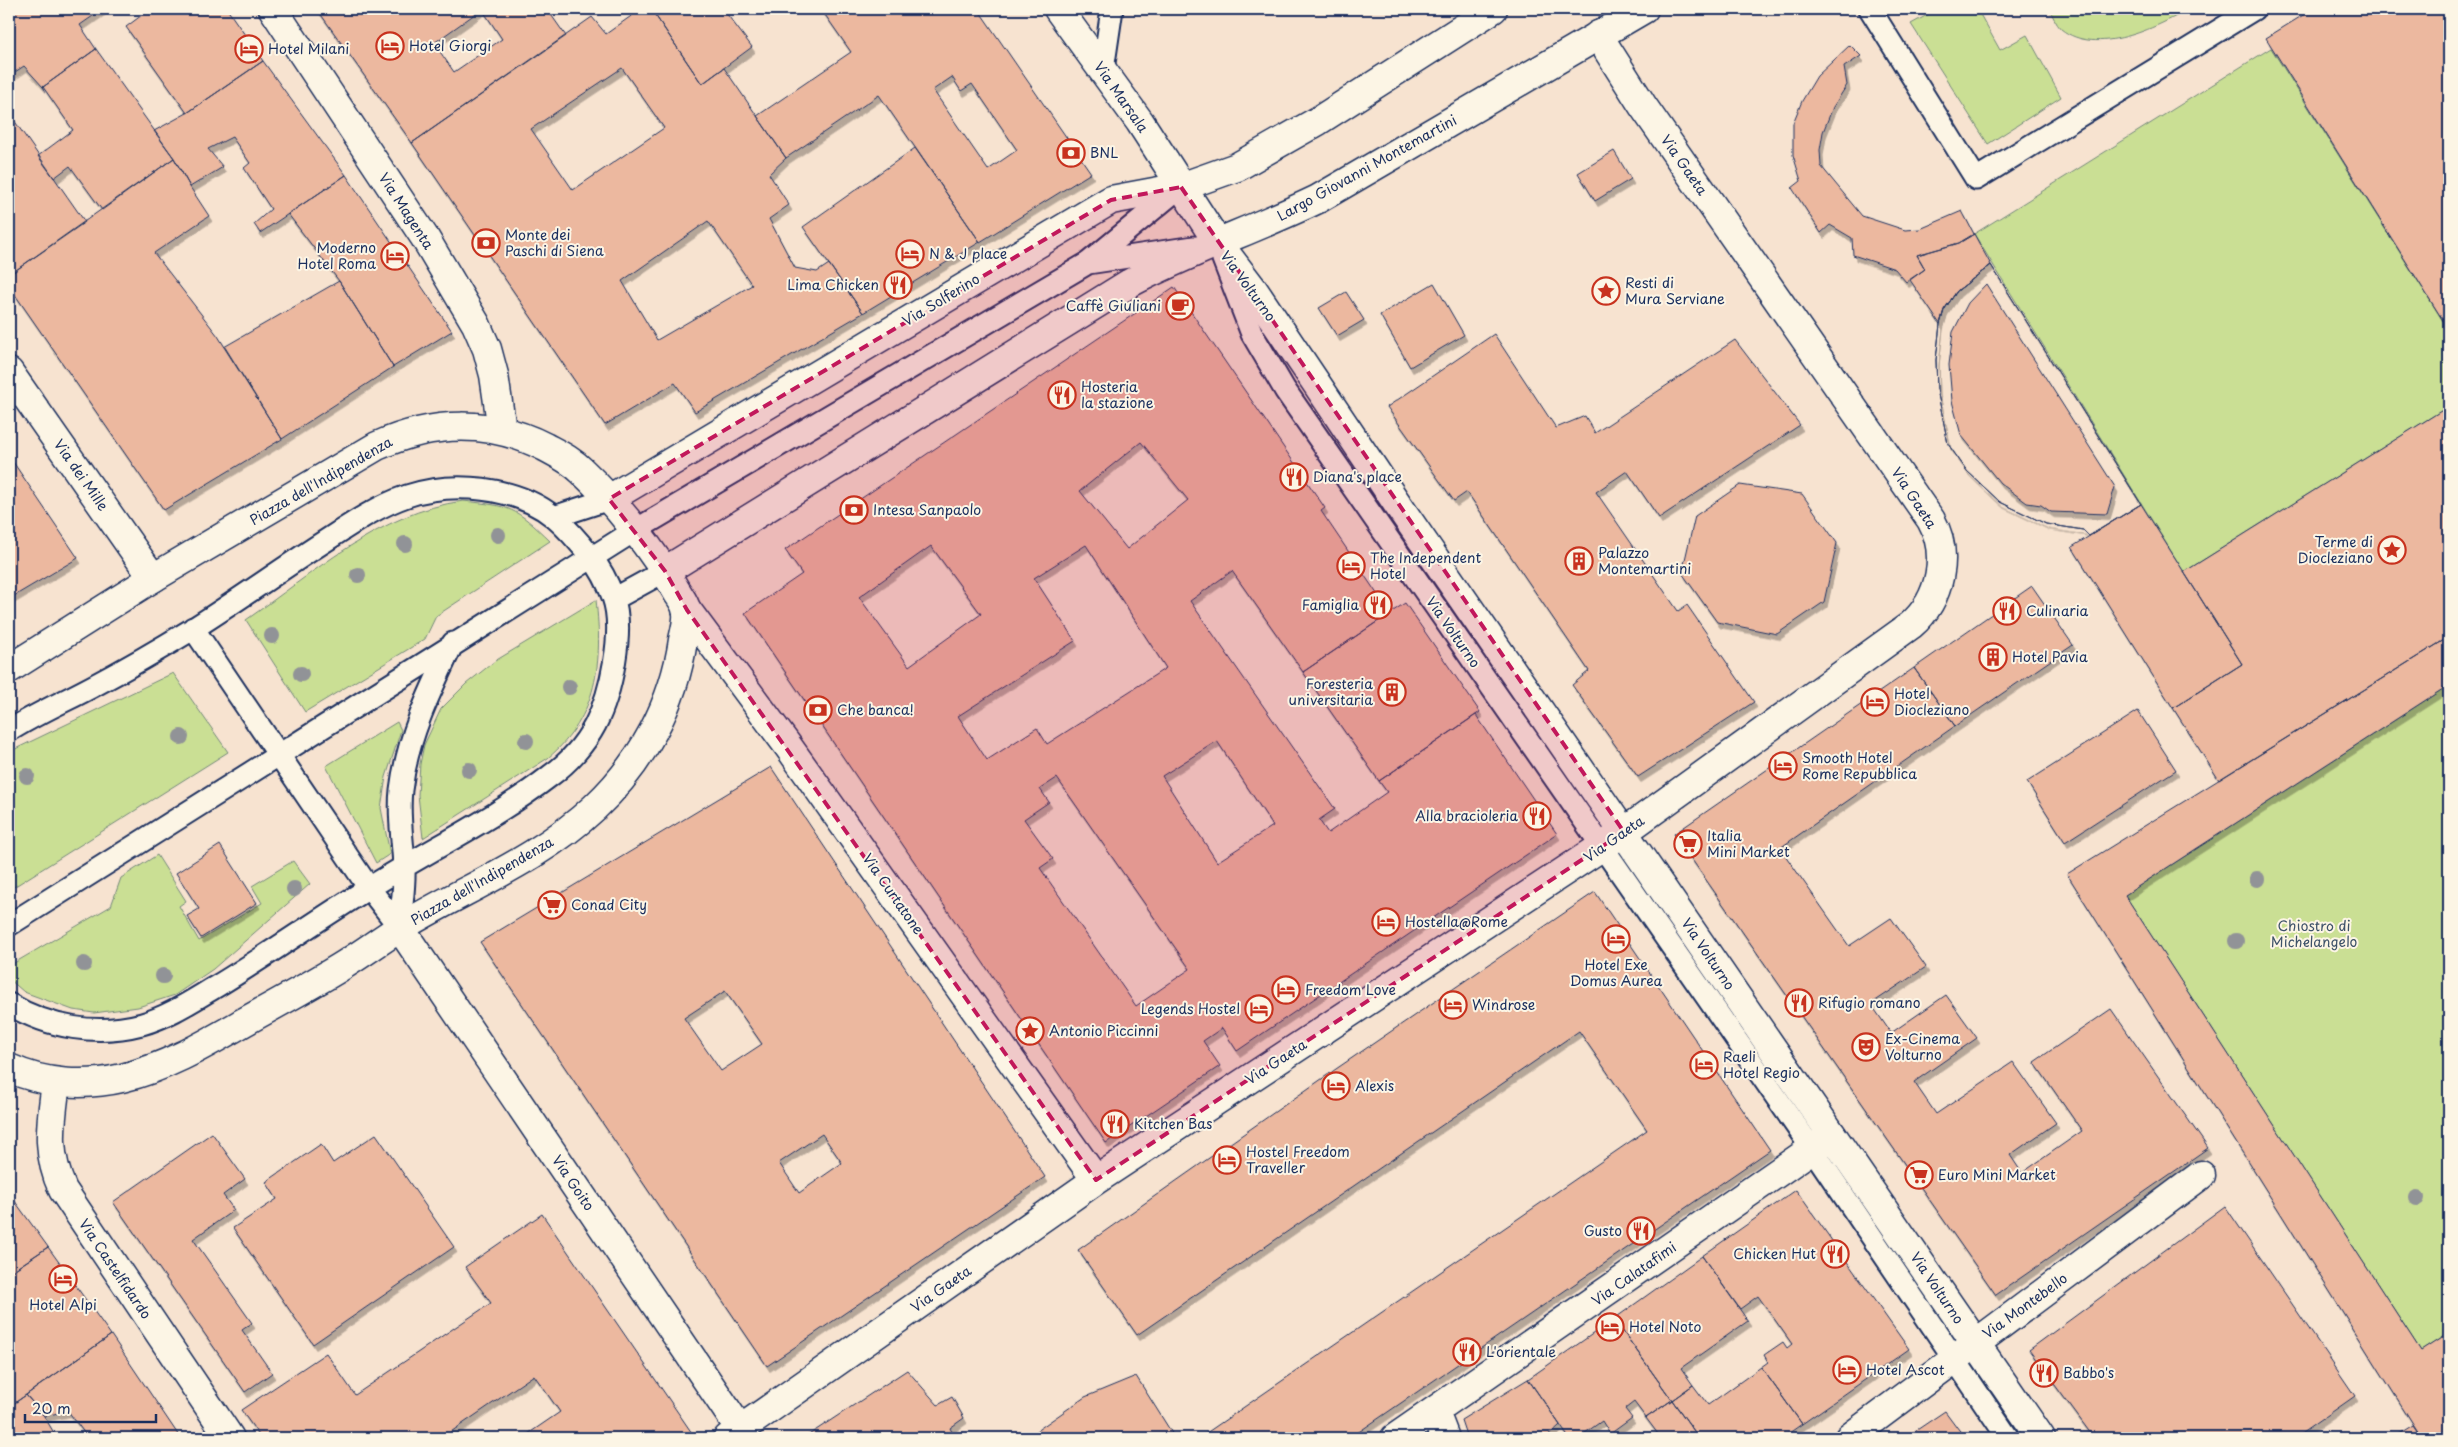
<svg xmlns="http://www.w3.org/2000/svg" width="2458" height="1447" viewBox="0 0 2458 1447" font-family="'Playpen Sans',sans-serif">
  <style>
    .green { fill: #cadf94; stroke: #728779 }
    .building { fill: #ecb89f; stroke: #1b2f5e; fill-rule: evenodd; filter: url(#shadow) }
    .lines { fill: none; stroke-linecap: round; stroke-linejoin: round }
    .lane-casing { stroke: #1b2f5e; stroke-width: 25 }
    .street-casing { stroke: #1b2f5e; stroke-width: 31 }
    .secondary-casing { stroke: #1b2f5e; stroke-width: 31 }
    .lane { stroke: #fcf5e5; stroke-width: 21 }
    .street { stroke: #fcf5e5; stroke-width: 28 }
    .secondary { stroke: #fcf5e5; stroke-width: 28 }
    .tree { fill: #919397 }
    .marked { fill: #c2185b; fill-opacity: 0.2; stroke: #c2185b; stroke-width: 4; stroke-dasharray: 10 6; stroke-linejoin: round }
    .labels { text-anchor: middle; stroke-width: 4; stroke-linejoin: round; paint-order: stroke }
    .poi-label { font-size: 14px; fill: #1b2f5e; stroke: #fcf5e5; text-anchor: start }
    .street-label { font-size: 14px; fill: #1b2f5e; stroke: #fcf5e5 }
    .park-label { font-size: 14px; fill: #3e5269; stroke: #fcf5e5 }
  </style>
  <defs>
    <filter id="shadow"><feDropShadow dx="3" dy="5.5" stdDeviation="0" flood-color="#0004"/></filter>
  </defs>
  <rect width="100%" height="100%" fill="#f7e3d0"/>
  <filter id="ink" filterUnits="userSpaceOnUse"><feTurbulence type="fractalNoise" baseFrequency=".02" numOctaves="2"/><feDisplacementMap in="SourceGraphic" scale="10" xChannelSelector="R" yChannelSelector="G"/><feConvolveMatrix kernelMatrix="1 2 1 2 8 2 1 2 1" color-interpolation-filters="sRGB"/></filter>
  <g filter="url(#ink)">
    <path class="green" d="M1938 9H1977L2000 50 2027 35 2061 97 1988 144 1911 24Z
      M2049 9H2189C2156 28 2096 57 2061 29 2056 24 2052 14 2049 9Z
      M2271 48 2449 330V406L2184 572 1974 234Z
      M463 501C511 506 515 507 550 541L436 616 425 639 305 712 246 620C312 574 380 512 463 501Z
      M596 600C603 662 598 716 548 758L423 838 418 795 420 764 424 745 441 709 466 684 495 661Z
      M173 673 228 752 9 890V752Z
      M2449 685V1333L2421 1351 2125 895Z
      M397 722 401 730 386 777 381 808 390 854 376 863 326 766Z
      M157 855 186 901 179 906 199 941 262 903 252 886 293 861 310 884 213 969 175 995 138 1007 94 1013 73 1010 24 992 9 979V966L111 906 121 878Z"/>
    <path class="building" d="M9 9H103L80 25 96 49 43 87 24 66 9 76Z
      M150 9H227L263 61 187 113 126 27Z
      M317 9H534L537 12 547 9 566 36 412 143ZM482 9 502 39 454 72 434 43Z
      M641 9H651L702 84 724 68 786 158 769 174 789 205 769 219 795 268 817 272 829 264 863 313 695 412 675 383 605 425 412 143 592 17 606 34ZM622 68 664 128 573 190 531 129ZM708 221 752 285 657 340 622 281Z
      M651 9H723L752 47 702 84Z
      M821 9H978L1091 173 980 242 879 95 786 158 757 116 851 52ZM952 77 961 91 972 84 1017 150 988 170 933 90Z
      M2313 9H2449V330L2266 38Z
      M1850 45 1861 56 1844 67 1847 85 1833 107 1823 132 1820 150 1821 166 1862 216 1905 230 1920 229 1962 211 1974 234 1959 243 1917 255 1925 269 1906 282 1895 269 1853 255 1852 238 1830 225 1821 233 1792 188 1801 181 1793 155V123L1802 101 1817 76Z
      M96 49 174 158 102 210 70 166 54 178 38 156 73 130 43 87Z
      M263 61 346 175 260 233 254 224 271 209 244 168 250 163 232 137 208 149 223 167 190 187 174 158 154 131 187 113Z
      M9 113 85 222 9 275Z
      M915 148 980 242 863 313 803 227Z
      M1614 151 1631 179 1595 201 1578 173Z
      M174 158 190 187 209 216 154 253 218 336 282 439 164 510 9 286V275Z
      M346 175 452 331 393 367 339 281 288 214Z
      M1974 234 1991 265 1957 291 1944 310 1940 324 1910 280 1925 269 1917 255 1959 243Z
      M1991 265 2141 504 2089 536 2083 530 2046 524 2000 502 1967 471 1948 444 1937 389 1936 360 1940 324 1944 310 1957 291ZM1986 284 2115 487 2107 514 2051 512 2041 505 2027 503 2000 483 1961 435 1952 401 1949 365 1953 332 1968 303Z
      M1991 265 2141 504 2089 536 2083 530 2046 524 2000 502 1967 471 1948 444 1937 389 1936 360 1940 324 1944 310 1957 291Z
      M339 281 393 367 282 439 224 347Z
      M1434 283 1464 335 1410 367 1380 315Z
      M1174 287 1325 508 1321 511 1390 613 1303 672 1232 571 1190 601 1335 809 1319 820 1328 833 1387 792 1379 781 1476 715 1557 834 1237 1051 1222 1028 1203 1041 1220 1066 1106 1143 745 613 802 574 785 550ZM1141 442 1188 500 1127 549 1080 491ZM1086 545 1166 668 1047 744 1037 728 987 760 958 716 1075 641 1034 578ZM931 546 981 614 909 666 859 597ZM1217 741 1273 826 1217 862 1162 776ZM1057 778 1190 969 1136 1006 1040 868 1053 859 1024 819 1049 802 1040 789Z
      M1346 292 1364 320 1337 336 1319 308Z
      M1494 334 1556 428 1585 416 1595 433 1735 340 1800 425 1659 518 1627 471 1596 492 1678 611 1687 605 1754 702 1638 777 1572 685 1589 671 1467 492 1454 501 1387 407Z
      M2449 406V637L2219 780 2173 708 2242 664 2184 572Z
      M9 456 78 558 9 599Z
      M1740 485 1802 494 1837 543 1824 602 1777 634 1717 622 1682 573 1695 516Z
      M2141 504 2242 664 2173 708 2072 547Z
      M2032 586 2073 645 1955 726 1914 668Z
      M1405 603 1480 712 1379 781 1303 672Z
      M2449 637V685L2125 895 2421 1351 2449 1333V1438H2422L2067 874Z
      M1914 668 1955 726 1780 848 1849 946 1891 918 1926 967 1871 1004 1891 1033 1946 995 1977 1038 1914 1082 1936 1114 2013 1062 2056 1123 2010 1155 2022 1173 2082 1131 2034 1062 2111 1009 2208 1148 1996 1295 1674 834Z
      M2138 711 2176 770 2065 842 2027 782Z
      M771 767 1045 1177 767 1366 480 942ZM725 991 762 1044 721 1071 684 1018ZM822 1134 842 1163 799 1193 779 1163Z
      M220 845 257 903 201 938 187 916 199 909 176 873Z
      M1595 892 1770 1150 1350 1438H1199L1647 1130 1579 1031 1137 1335 1078 1250 1336 1069Z
      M212 1133 245 1179 223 1195 234 1210 193 1239 252 1323 242 1330 272 1373 245 1392 113 1202Z
      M376 1134 454 1247 313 1344 233 1228 277 1199 266 1182 321 1144 333 1163Z
      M1796 1190 1909 1349 1802 1424 1761 1367 1768 1362 1764 1355 1783 1342 1787 1348 1792 1344 1758 1296 1740 1309 1702 1256Z
      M9 1193 48 1247 9 1273Z
      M2225 1206 2355 1396 2295 1438H2094L2029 1350Z
      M542 1214 694 1436 692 1438H522L560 1412 534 1375 442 1438H261L241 1410 326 1353 355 1395 491 1303 465 1267Z
      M48 1247 111 1335 9 1407V1273Z
      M1702 1256 1748 1321 1681 1368 1693 1385 1672 1400 1614 1319Z
      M1614 1319 1672 1400 1646 1418 1634 1402 1625 1409 1632 1418 1610 1434 1602 1421 1578 1438H1569L1528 1379Z
      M111 1335 179 1436 176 1438H88L68 1411 44 1416 26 1395Z
      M1761 1367 1802 1424 1782 1438H1699L1672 1400 1693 1385 1708 1405Z
      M907 1370 938 1405 952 1397 964 1418 950 1428 955 1438H808L807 1436Z
      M1136 1376 1175 1438H1030L1029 1436 1085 1397Z
      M1528 1379 1560 1425 1546 1438H1467L1461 1420Z
      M26 1395 44 1416 57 1438H9V1407Z
      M1672 1400 1699 1438H1661L1646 1418Z
      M1945 1411 1965 1438H1905Z
      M2413 1425 2422 1438H2392Z"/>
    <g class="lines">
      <g class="lane-casing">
        <path id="lane" d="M1870 9 1976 179 2254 9
          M1103 70 1112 9
          M1223 259 1252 334 1285 390 1813 1150 2008 1438
          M1088 263 1194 247
          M554 517 609 499
          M614 599 665 571
          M193 628 369 888 400 928
          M9 731C37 713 68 700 97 684 129 667 160 649 191 630 234 603 276 573 319 545 347 527 375 507 407 496 452 481 516 486 554 517 567 528 580 543 591 557 600 568 608 583 613 597 625 630 611 694 595 725 585 744 568 763 550 776 493 820 427 851 366 890 316 921 268 955 217 986 193 1000 170 1016 142 1024 97 1036 49 1028 9 1004
          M9 925 634 531 1088 263 1180 187
          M400 928C401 908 405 887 404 867 403 841 398 816 401 790 407 738 430 691 453 643"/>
      </g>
      <g class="street-casing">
        <path id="street" d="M273 9 425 238 476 324 487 349 494 375 502 430
          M9 372 153 578
          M687 610 788 746 1096 1180
          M400 928 746 1438
          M56 1082C51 1123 45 1151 63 1190L230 1438
          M1435 1412 1445 1438
          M728 1438 1096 1180 1624 832 1911 625C1941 599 1950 554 1931 520L1643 106 1598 35
          M1395 1438 1832 1135
          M1849 1438 2201 1175"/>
      </g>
      <g class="secondary-casing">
        <path id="secondary" d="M1058 9 1140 122 1218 243 1253 289 1398 505 2041 1438
          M609 499 1111 200 1181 187 1237 167 1318 121 1493 9
          M665 571 1130 283C1190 251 1256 229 1318 199L1644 9
          M9 669 153 578 377 446C432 421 490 419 545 447 558 454 571 460 582 471 616 503 654 551 677 592 680 597 685 603 686 609 689 617 685 631 683 640 674 704 642 763 595 807 538 861 463 889 398 929 378 942 359 956 339 968 308 987 276 1004 244 1022 204 1045 167 1067 122 1078 84 1087 44 1084 9 1068"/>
      </g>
      <use href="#lane" class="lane"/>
      <use href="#street" class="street"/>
      <use href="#secondary" class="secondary"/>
    </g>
    <g class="tree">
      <circle cx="498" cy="535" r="8"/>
      <circle cx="405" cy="544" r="8"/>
      <circle cx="358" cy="575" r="8"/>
      <circle cx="272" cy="636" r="8"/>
      <circle cx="301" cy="674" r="8"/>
      <circle cx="569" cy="687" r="8"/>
      <circle cx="181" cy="737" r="8"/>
      <circle cx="526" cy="741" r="8"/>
      <circle cx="469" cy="770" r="8"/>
      <circle cx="27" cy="776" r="8"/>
      <circle cx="2257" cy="879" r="8"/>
      <circle cx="294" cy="889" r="8"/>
      <circle cx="2236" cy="941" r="8"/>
      <circle cx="84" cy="964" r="8"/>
      <circle cx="163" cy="976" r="8"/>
      <circle cx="2417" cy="1198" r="8"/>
    </g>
  </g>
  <path class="marked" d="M1181 187 1624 832 1096 1180 687 610 665 571 609 499 1111 200Z"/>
  <defs>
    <g id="hotel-ring" transform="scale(1.4375)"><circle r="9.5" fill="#fcf5e5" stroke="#c8321e" stroke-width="1.5"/><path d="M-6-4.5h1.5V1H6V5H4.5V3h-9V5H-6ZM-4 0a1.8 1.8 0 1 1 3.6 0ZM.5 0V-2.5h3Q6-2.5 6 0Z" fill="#c8321e"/></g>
    <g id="bank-ring" transform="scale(1.4375)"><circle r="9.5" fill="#fcf5e5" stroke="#c8321e" stroke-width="1.5"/><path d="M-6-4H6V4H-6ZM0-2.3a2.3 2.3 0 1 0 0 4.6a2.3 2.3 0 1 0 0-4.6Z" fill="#c8321e"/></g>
    <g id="restaurant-ring" transform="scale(1.4375)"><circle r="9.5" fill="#fcf5e5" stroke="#c8321e" stroke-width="1.5"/><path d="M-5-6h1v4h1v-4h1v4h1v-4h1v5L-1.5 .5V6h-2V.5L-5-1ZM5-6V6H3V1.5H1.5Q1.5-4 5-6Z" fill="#c8321e"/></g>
    <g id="sight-ring" transform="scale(1.4375)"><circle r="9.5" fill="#fcf5e5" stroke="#c8321e" stroke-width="1.5"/><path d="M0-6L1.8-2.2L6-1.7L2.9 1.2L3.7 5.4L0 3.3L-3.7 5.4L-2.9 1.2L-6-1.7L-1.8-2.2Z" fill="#c8321e"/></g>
    <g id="cafe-ring" transform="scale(1.4375)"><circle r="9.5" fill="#fcf5e5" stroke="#c8321e" stroke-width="1.5"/><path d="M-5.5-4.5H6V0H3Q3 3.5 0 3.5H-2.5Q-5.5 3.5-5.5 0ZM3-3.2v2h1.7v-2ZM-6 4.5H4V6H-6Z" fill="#c8321e"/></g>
    <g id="building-ring" transform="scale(1.4375)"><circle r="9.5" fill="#fcf5e5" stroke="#c8321e" stroke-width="1.5"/><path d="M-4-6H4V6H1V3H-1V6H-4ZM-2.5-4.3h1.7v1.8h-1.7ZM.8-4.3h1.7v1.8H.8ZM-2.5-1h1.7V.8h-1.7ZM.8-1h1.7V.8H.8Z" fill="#c8321e"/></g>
    <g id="supermarket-ring" transform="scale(1.4375)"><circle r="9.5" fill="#fcf5e5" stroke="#c8321e" stroke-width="1.5"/><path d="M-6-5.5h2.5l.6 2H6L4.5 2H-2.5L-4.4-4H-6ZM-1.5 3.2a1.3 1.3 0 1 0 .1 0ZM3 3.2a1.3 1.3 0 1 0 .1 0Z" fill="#c8321e"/></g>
    <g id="theatre-ring" transform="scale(1.4375)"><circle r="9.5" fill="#fcf5e5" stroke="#c8321e" stroke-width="1.5"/><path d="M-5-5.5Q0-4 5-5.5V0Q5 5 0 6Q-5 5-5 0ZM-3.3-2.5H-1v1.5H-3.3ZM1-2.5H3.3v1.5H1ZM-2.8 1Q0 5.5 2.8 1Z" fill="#c8321e"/></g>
  </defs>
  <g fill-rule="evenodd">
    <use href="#hotel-ring" x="390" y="46"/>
    <use href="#hotel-ring" x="249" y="49"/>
    <use href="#bank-ring" x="1071" y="153"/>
    <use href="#bank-ring" x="486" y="243"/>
    <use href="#hotel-ring" x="910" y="254"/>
    <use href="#hotel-ring" x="395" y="256"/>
    <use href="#restaurant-ring" x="898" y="285"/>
    <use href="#sight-ring" x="1606" y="291"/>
    <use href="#cafe-ring" x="1180" y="306"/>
    <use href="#restaurant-ring" x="1062" y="395"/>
    <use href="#restaurant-ring" x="1294" y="477"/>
    <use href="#bank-ring" x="854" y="510"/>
    <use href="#sight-ring" x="2392" y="550"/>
    <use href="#building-ring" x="1579" y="561"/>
    <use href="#hotel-ring" x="1351" y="566"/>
    <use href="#restaurant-ring" x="1378" y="605"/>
    <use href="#restaurant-ring" x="2007" y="611"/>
    <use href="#building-ring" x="1993" y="657"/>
    <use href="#building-ring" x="1392" y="692"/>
    <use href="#hotel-ring" x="1875" y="702"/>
    <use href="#bank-ring" x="818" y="710"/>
    <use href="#hotel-ring" x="1783" y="766"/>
    <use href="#restaurant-ring" x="1537" y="816"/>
    <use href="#supermarket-ring" x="1688" y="844"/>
    <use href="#supermarket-ring" x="552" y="905"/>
    <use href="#hotel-ring" x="1386" y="922"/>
    <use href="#hotel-ring" x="1616" y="939"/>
    <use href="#hotel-ring" x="1286" y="990"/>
    <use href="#restaurant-ring" x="1799" y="1003"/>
    <use href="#hotel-ring" x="1453" y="1005"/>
    <use href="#hotel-ring" x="1259" y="1009"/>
    <use href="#sight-ring" x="1030" y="1031"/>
    <use href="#theatre-ring" x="1866" y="1047"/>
    <use href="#hotel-ring" x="1704" y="1065"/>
    <use href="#hotel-ring" x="1336" y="1086"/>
    <use href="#restaurant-ring" x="1115" y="1124"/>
    <use href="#hotel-ring" x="1227" y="1160"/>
    <use href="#supermarket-ring" x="1919" y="1175"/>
    <use href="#restaurant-ring" x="1641" y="1231"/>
    <use href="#restaurant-ring" x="1835" y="1254"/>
    <use href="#hotel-ring" x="63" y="1279"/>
    <use href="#hotel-ring" x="1610" y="1327"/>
    <use href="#restaurant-ring" x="1467" y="1352"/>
    <use href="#hotel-ring" x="1847" y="1370"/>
    <use href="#restaurant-ring" x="2044" y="1373"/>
  </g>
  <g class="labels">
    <g class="poi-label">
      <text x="409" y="51">Hotel Giorgi</text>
      <text x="268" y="54">Hotel Milani</text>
      <text x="1090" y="158">BNL</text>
      <text x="505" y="240">Monte dei<tspan x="505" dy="16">Paschi di Siena</tspan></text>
      <text x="376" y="253" text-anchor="end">Moderno<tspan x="376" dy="16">Hotel Roma</tspan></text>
      <text x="929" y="259">N &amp; J place</text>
      <text x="1625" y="288">Resti di<tspan x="1625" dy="16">Mura Serviane</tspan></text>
      <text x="879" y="290" text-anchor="end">Lima Chicken</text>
      <text x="1161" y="311" text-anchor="end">Caffè Giuliani</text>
      <text x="1081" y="392">Hosteria<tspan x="1081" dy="16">la stazione</tspan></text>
      <text x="1313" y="482">Diana's place</text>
      <text x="873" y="515">Intesa Sanpaolo</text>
      <text x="2373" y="547" text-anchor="end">Terme di<tspan x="2373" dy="16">Diocleziano</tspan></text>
      <text x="1598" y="558">Palazzo<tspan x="1598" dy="16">Montemartini</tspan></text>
      <text x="1370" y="563">The Independent<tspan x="1370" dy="16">Hotel</tspan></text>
      <text x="1359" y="610" text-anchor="end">Famiglia</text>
      <text x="2026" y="616">Culinaria</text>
      <text x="2012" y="662">Hotel Pavia</text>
      <text x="1373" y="689" text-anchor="end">Foresteria<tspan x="1373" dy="16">universitaria</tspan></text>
      <text x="1894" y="699">Hotel<tspan x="1894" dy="16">Diocleziano</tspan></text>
      <text x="837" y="715">Che banca!</text>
      <text x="1802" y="763">Smooth Hotel<tspan x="1802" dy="16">Rome Repubblica</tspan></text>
      <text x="1518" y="821" text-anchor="end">Alla bracioleria</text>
      <text x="1707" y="841">Italia<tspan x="1707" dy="16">Mini Market</tspan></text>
      <text x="571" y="910">Conad City</text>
      <text x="1405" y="927">Hostella@Rome</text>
      <text x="1616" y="970" text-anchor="middle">Hotel Exe<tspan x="1616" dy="16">Domus Aurea</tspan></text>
      <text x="1305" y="995">Freedom Love</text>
      <text x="1818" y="1008">Rifugio romano</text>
      <text x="1472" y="1010">Windrose</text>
      <text x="1240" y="1014" text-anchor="end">Legends Hostel</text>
      <text x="1049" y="1036">Antonio Piccinni</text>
      <text x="1885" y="1044">Ex-Cinema<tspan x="1885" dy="16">Volturno</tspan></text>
      <text x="1723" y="1062">Raeli<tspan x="1723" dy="16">Hotel Regio</tspan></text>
      <text x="1355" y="1091">Alexis</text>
      <text x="1134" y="1129">Kitchen Bas</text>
      <text x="1246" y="1157">Hostel Freedom<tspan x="1246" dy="16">Traveller</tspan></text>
      <text x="1938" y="1180">Euro Mini Market</text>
      <text x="1622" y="1236" text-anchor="end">Gusto</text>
      <text x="1816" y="1259" text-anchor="end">Chicken Hut</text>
      <text x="63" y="1310" text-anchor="middle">Hotel Alpi</text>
      <text x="1629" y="1332">Hotel Noto</text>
      <text x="1486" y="1357">L'orientale</text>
      <text x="1866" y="1375">Hotel Ascot</text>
      <text x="2063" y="1378">Babbo's</text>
    </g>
    <g class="street-label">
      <text transform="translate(1121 97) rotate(55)" y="5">Via Marsala</text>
      <text transform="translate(1684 165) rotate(55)" y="5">Via Gaeta</text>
      <text transform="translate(1367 168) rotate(-29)" y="5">Largo Giovanni Montemartini</text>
      <text transform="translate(406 211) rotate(57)" y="5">Via Magenta</text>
      <text transform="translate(1248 286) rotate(54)" y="5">Via Volturno</text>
      <text transform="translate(941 300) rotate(-31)" y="5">Via Solferino</text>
      <text transform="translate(81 475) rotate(55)" y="5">Via dei Mille</text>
      <text transform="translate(321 481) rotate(-30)" y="5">Piazza dell'Indipendenza</text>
      <text transform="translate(1914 498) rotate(57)" y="5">Via Gaeta</text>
      <text transform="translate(1453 632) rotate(55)" y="5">Via Volturno</text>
      <text transform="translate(1614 839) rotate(-35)" y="5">Via Gaeta</text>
      <text transform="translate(482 881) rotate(-30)" y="5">Piazza dell'Indipendenza</text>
      <text transform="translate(893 894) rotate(55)" y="5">Via Curtatone</text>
      <text transform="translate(1708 954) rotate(56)" y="5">Via Volturno</text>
      <text transform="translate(1276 1062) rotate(-33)" y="5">Via Gaeta</text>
      <text transform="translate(573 1183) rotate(56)" y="5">Via Goito</text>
      <text transform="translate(115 1269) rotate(56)" y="5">Via Castelfidardo</text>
      <text transform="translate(1634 1274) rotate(-35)" y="5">Via Calatafimi</text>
      <text transform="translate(1937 1288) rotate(56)" y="5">Via Volturno</text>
      <text transform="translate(941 1289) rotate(-35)" y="5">Via Gaeta</text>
      <text transform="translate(2025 1306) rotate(-36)" y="5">Via Montebello</text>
    </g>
    <g class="park-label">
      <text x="2314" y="931">Chiostro di<tspan x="2314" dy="16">Michelangelo</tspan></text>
    </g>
  </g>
  <rect width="2458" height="1447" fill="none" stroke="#fcf5e5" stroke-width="30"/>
  <rect x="15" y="15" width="2428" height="1417" fill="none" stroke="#1b2f5e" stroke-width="2" filter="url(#ink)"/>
  <path d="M25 1414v8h131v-8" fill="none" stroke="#1b2f5e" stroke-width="2.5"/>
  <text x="32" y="1414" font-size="15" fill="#1b2f5e" stroke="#fcf5e5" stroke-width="4" paint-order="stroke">20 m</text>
</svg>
